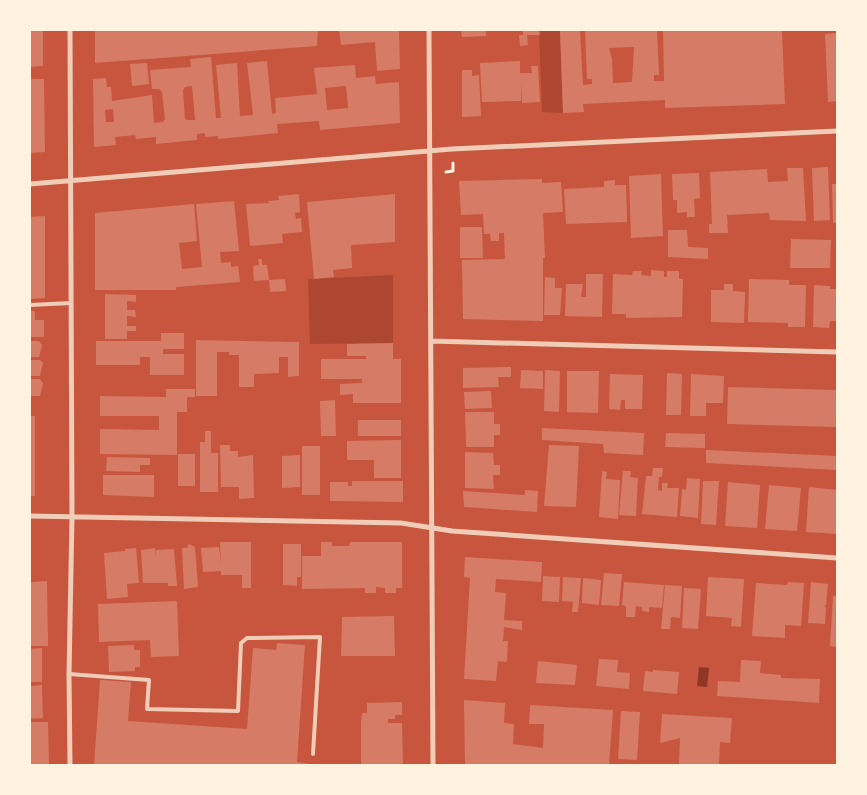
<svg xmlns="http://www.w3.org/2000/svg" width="867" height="795" viewBox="0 0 867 795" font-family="Roboto,sans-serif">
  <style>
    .green { fill: #ae4732 }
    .water { fill: #8f3625 }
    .building { fill: #d67c66; fill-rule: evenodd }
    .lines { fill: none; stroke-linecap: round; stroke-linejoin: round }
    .path { stroke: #fff3e0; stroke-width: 3 }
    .service { stroke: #f1ccb7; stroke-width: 4 }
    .minor { stroke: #f1ccb7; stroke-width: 5 }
  </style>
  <rect width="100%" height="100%" fill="#c8553d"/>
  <path class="green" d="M539 30H560L563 113 542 112Z
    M393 275V343L310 344 308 279Z"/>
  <path class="water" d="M699 667 709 668 707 687 697 686Z"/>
  <path class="building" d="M30 30H43V66L30 67Z
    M95 30H318L317 46 95 63Z
    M339 30H399L400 69 377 71 375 42 341 45Z
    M461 30H486V36L462 37Z
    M523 30H539L540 35H527L528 45 520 46 519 35H523Z
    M560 30H580L583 85 592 84V79H587L585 30H657L659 75H654V81H664L663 30H782L785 104 665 108V100L583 104 584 112 563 113ZM634 47 632 82 613 83 612 59 609 48Z
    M837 33V101L828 102 825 34Z
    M211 57 216 118H221L216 65 237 63 240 116 253 115 247 63 267 61 272 114 276 113 275 98 317 94 314 68 355 65 356 78 375 76 376 84 399 82 400 123 320 130 319 121 277 124 278 133 218 139V136L205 137V133L197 134V140L156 144V137L136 139 135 135 115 137 116 145 94 147 93 79 106 78 107 87H111L112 101 152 95 154 123 163 122 165 119 162 92 159 89H152L150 70 191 67 190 59ZM192 86 195 120H188L185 119 183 90 185 87ZM346 86 348 108 327 110 325 88ZM113 109 114 122H106L105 110Z
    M520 61V73H532L531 66H538L540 102 522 103 521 83V101L482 102 480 63Z
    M147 63 149 84 132 86 130 64Z
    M462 70H472V76L479 75 481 116 462 117Z
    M30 79H44L45 152 30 153Z
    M828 167 830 220 814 221 812 168Z
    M787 168H803L806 221 770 220 769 213 727 215 728 233H709V224H712L710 172 767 169 768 182 788 181Z
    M699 173 700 198 694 199 695 217H687V212L677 213V200H673L672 174Z
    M661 174 663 236 631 238 629 176Z
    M542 179V183L561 182 563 212 543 213 545 258H543V321L463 319 462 260 505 259 504 233H499V241H491L490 234H484L483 214 461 215 459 181Z
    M615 180V185H626L627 222 566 224 564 189 604 187V181Z
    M832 184H837V223H833Z
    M299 194 300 212 295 213 296 219 301 218 302 232 282 234 283 243 250 246 246 204 269 203 268 201 279 200 278 196Z
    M395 194V242L351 245 352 268 333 270 334 277 314 279 307 202Z
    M234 201 239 251 220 252 221 263 231 262V267L238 266 240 282 176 287V290H95V213L194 204 197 241 179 243 182 269 202 267 196 204Z
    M45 216V298L30 299V217Z
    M460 227H482L483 258H460Z
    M668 230H687L688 247 708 248V259L668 257Z
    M791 239 831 240 830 268H790Z
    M258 259H262V265H267L269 280 254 281 253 266 259 265Z
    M651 270 664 271V277H667V271H679V279H683L682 317 626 318V314H612L613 274 632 275 633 271H642L641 275 651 276Z
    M586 274H603L602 317 565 316 566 284H583L581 297H586Z
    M545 277 555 278V288H562L560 315H544Z
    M285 279 286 291 270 292 269 280Z
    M749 279 789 280V285H806L805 327H788V323L748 322Z
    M724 284H733V291L745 292 744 323 711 322V290H724Z
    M814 285 830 286V289H837V321H830L829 328 813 327Z
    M105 294 136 295V302L127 301V310H135L136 317 127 316V326H136V331H127V339H105Z
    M30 311H35V320H44V337H30Z
    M161 333H184V349H163V354H184V375H150V357H140V365H96V341H161Z
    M196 340 299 342V376L288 377V357H279V373L254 374V387H239V355H229V352H217V396H196Z
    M30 341H39L42 345 39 357H30Z
    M393 343V359H401V403H353V394L340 395V384L362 383V379H321V359H366V356H347V344Z
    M30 360H40L43 363 40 376H30Z
    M511 367V377H498L499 387 463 388V368Z
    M521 370 543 371V389L520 388Z
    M545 370 560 371 559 412 544 411Z
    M567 371H599L598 413 567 412Z
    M667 373 682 374 681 415H666Z
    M610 374 643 375 642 409H625V400H621L620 410 609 409Z
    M691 374 724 376 723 403H706V416H690Z
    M30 379H40L43 383 40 396H30Z
    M728 387 837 390V427L727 424Z
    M166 389H195V397H187V412H177V455L100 454V429L159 430V416H100V396L166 397Z
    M491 391 492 408 465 409 464 392Z
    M335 400 336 436H321L320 401Z
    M465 412H494V424H500V435H494V447H466Z
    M30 416H35V496H30Z
    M358 420H401V436H358Z
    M542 428 644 433 643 455 604 453 603 444 542 440Z
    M205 431H211V453H218V492H200V442H205Z
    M666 433 705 434V448L665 447Z
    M401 440V478H374V460H347V441Z
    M220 445H230V451H238V457L253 455 254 498 239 499V487H221Z
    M549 445 579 446 576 507 544 506Z
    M302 446H320V495H302Z
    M706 450 837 456V470L706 463Z
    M465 452 493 453 494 465H500V475H493L494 489 465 488Z
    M178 454H195V486H178Z
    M300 455V487L282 488V456Z
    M107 457 150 458V465H140V472L106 471Z
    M653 468H663L662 477H659L658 490 662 491V483H668L667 488H679L677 517 642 514 646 476H652Z
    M602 471 607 472 606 479 620 480 618 519 599 517Z
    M623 471H631L630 477 638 478 636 516 619 515Z
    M103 475H154V497L103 495Z
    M687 478 700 479 698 518 680 516 682 489 686 490Z
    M352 481H403V502L330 501V482H348V486H352Z
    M703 481H719L716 525 701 524Z
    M728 482 760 485 757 528 725 526Z
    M769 485 801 488 797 531 765 529Z
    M809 487 837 490V534L806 532Z
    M525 490 538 491 537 512 464 507 463 491 525 495Z
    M220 542H251V588H242V575H221V571L203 572 201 548 219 547 221 565Z
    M321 542H332V546H349L350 542H402V588H396V593H385V588L376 587V593H365V588L302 589V556H321Z
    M189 544 195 547 198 587 184 589 182 548H187Z
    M283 544H301V577H297V586L283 585Z
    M136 548 139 583 127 584 128 597 107 599 104 553 125 551V549Z
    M155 548 156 558V550L174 549 177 586H168V583H143L141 550Z
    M465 557 542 562 541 582 496 579 495 592 506 593 504 620 522 621V630L504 627 503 641H508L507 662 498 661 496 681 464 679 470 578 464 577Z
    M604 573 622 574 619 606 601 605Z
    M543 576 560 577 559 602 542 601Z
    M563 577 581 578 578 612H572L573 602 562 601Z
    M708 577 744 579 741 627 731 626 732 618 706 616Z
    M583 578 601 580 599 605 582 603Z
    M47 581 48 646H30V584L32 582Z
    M624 582 664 585 662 608 649 607V612L642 611V607L636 606 635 617H626V606L622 605Z
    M788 582 804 583 801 626 785 625V638L752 636 756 583 787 585Z
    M811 582 828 584 826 606 824 605 826 608 825 624 808 623Z
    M665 585 682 586 680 618 671 617 670 629H661Z
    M684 588 701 589 698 629 682 628Z
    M833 596H837V647L830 646Z
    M177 601 179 656 151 657 150 640 99 642 98 604Z
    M394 616 395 656H341L342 617Z
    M277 643 305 645 297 762 316 765H94L100 680 131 682 128 721 247 729 253 648 276 650Z
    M134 645V650H140V667H135V671L109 672 108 646Z
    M42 648V682H30V649Z
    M599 659 618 660 617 672 630 673 629 689 596 686Z
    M741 660 761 661 760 673 781 675V678L820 679 819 703 717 696 718 681 740 682Z
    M538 661 577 665 575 685 536 683Z
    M653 670 679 672 677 694 643 691 645 671 653 672Z
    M42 685 43 718 30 719V686Z
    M464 700 505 703 504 723 514 724 513 744 543 748 544 724H529L530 705 613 710 609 765H465Z
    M402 702V715H395V719H388V723H402L403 765H361V723L362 713H367V703Z
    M621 711 640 712 637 760 618 759Z
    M662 714 732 718 730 743 720 742 719 765 679 764 680 738 660 743Z
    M30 722H48L49 765H30Z"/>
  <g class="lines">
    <path class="path" d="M446 172 453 171V163"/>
    <path class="service" d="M30 305 71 303
      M69 674 149 680 147 709 238 711 241 643 247 638 320 637 313 754"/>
    <path class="minor" d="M70 30 72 517 69 674 70 765
      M429 30 433 765
      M30 184 452 149 837 131
      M431 341 837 352
      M30 516 401 523 452 531 837 558"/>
  </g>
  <rect width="867" height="795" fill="none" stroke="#fff3e0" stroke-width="62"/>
</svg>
